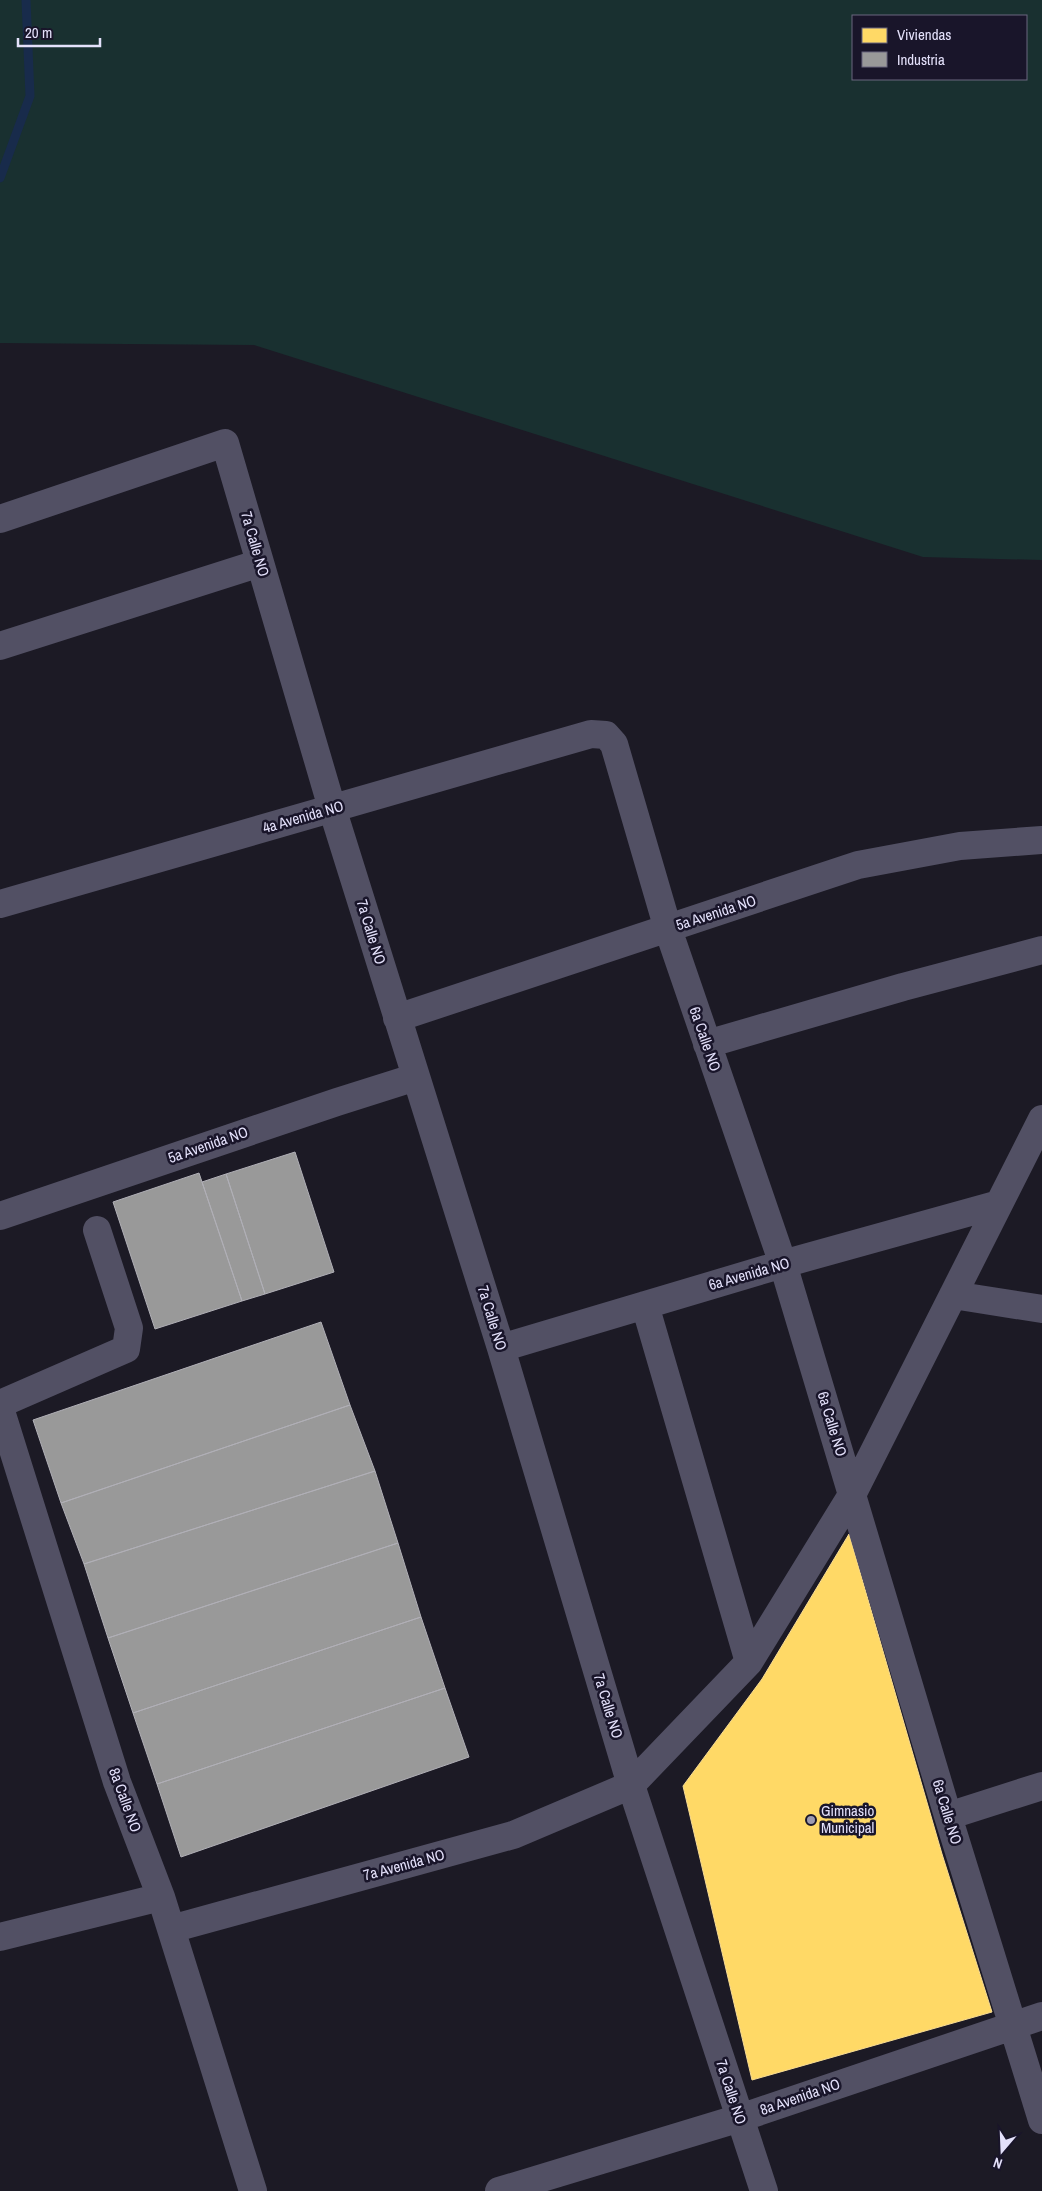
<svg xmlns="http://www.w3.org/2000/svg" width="1042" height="2191" viewBox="0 0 1042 2191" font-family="'Archivo Narrow',sans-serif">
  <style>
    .green { fill: #193030; fill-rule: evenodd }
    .homes { fill: #ffd966; stroke: #f7db93 }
    .industry { fill: #999; stroke: #b0afb6 }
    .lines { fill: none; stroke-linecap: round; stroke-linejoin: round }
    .stream { stroke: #182b4b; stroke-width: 9 }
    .minor { stroke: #525064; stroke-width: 28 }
    .poi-dot { fill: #9e9bb0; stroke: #19152a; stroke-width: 2 }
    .labels { text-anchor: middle; stroke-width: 5; stroke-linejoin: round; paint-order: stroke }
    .street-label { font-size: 15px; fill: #e4e1fb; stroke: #19152a }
    .poi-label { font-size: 15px; fill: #e4e1fb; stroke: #19152a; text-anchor: start }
  </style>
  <rect width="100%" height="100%" fill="#1c1a25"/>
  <path class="green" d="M0 0H1042V560L923 557 254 345 0 343ZM853 16H1026V79H853Z"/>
  <path class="homes" d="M849 1534 942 1854 992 2012 752 2080 683 1786 762 1679Z"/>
  <path class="industry" d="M295 1152 334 1272 265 1294 226 1174Z
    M199 1173 242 1301 155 1329 113 1202Z
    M226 1174 265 1294 242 1301 202 1182Z
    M321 1322 350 1405 61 1503 33 1420Z
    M350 1405 375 1471 84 1564 61 1503Z
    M375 1471 398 1543 108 1638 84 1564Z
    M398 1543 421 1617 133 1713 108 1638Z
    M421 1617 445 1688 157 1784 133 1713Z
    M445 1688 469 1757 181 1857 157 1784Z"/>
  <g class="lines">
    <path class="stream" d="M0 178 30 96 26 0"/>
    <path class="minor" d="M0 519 225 443 332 808 501 1348 631 1785 764 2191
      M0 646 260 563
      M0 904 591 734 606 735 614 744 668 929 783 1264 948 1816 1042 2120
      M397 1018 858 865 960 846 1042 840
      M707 1044 903 987 1042 950
      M0 1216 337 1102 416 1077
      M953 1295 1042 1309
      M645 1305 749 1662
      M501 1348 783 1264 999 1204
      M0 1404 126 1349 129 1328 97 1230
      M0 1408 117 1782 161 1897 253 2191
      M948 1816 1042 1786
      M171 1929 513 1835 631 1785 749 1662 853 1493 1042 1119
      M0 1937 161 1897
      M499 2191 740 2118 1042 2016"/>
  </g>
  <circle class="poi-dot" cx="811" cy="1820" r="5"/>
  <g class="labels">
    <g class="street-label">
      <text transform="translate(255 544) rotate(74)" y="5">7a Calle NO</text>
      <text transform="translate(303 817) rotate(-16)" y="5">4a Avenida NO</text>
      <text transform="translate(716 913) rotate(-18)" y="5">5a Avenida NO</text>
      <text transform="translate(371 932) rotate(73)" y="5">7a Calle NO</text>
      <text transform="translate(705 1039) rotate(71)" y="5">6a Calle NO</text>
      <text transform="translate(208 1145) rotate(-19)" y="5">5a Avenida NO</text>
      <text transform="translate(749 1274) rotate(-16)" y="5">6a Avenida NO</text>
      <text transform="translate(492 1318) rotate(73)" y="5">7a Calle NO</text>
      <text transform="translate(832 1424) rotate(73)" y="5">6a Calle NO</text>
      <text transform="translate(608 1706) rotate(73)" y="5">7a Calle NO</text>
      <text transform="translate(125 1800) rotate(70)" y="5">8a Calle NO</text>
      <text transform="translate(947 1812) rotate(73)" y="5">6a Calle NO</text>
      <text transform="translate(404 1865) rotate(-15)" y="5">7a Avenida NO</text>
      <text transform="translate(731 2092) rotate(72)" y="5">7a Calle NO</text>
      <text transform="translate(800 2097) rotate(-19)" y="5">8a Avenida NO</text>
    </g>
    <g class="poi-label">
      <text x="821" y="1816">Gimnasio<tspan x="821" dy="17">Municipal</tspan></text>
    </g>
  </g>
  <rect x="852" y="15" width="175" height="65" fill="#19152a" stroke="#6a677e"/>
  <rect x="862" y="28" width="25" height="15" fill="#ffd966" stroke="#6a677e"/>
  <text x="897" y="40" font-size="15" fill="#e4e1fb">Viviendas</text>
  <rect x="862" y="52" width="25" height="15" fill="#999999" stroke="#6a677e"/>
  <text x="897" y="65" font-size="15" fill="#e4e1fb">Industria</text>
  <g transform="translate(1002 2151) rotate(199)" stroke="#19152a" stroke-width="4" paint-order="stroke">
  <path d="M0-4L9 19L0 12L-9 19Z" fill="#e4e1fb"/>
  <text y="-8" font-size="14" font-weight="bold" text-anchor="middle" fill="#e4e1fb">N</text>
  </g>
  <path d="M18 38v8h82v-8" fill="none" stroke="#e4e1fb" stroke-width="2.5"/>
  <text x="25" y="38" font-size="15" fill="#e4e1fb" stroke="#19152a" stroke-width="4" paint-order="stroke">20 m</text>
</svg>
